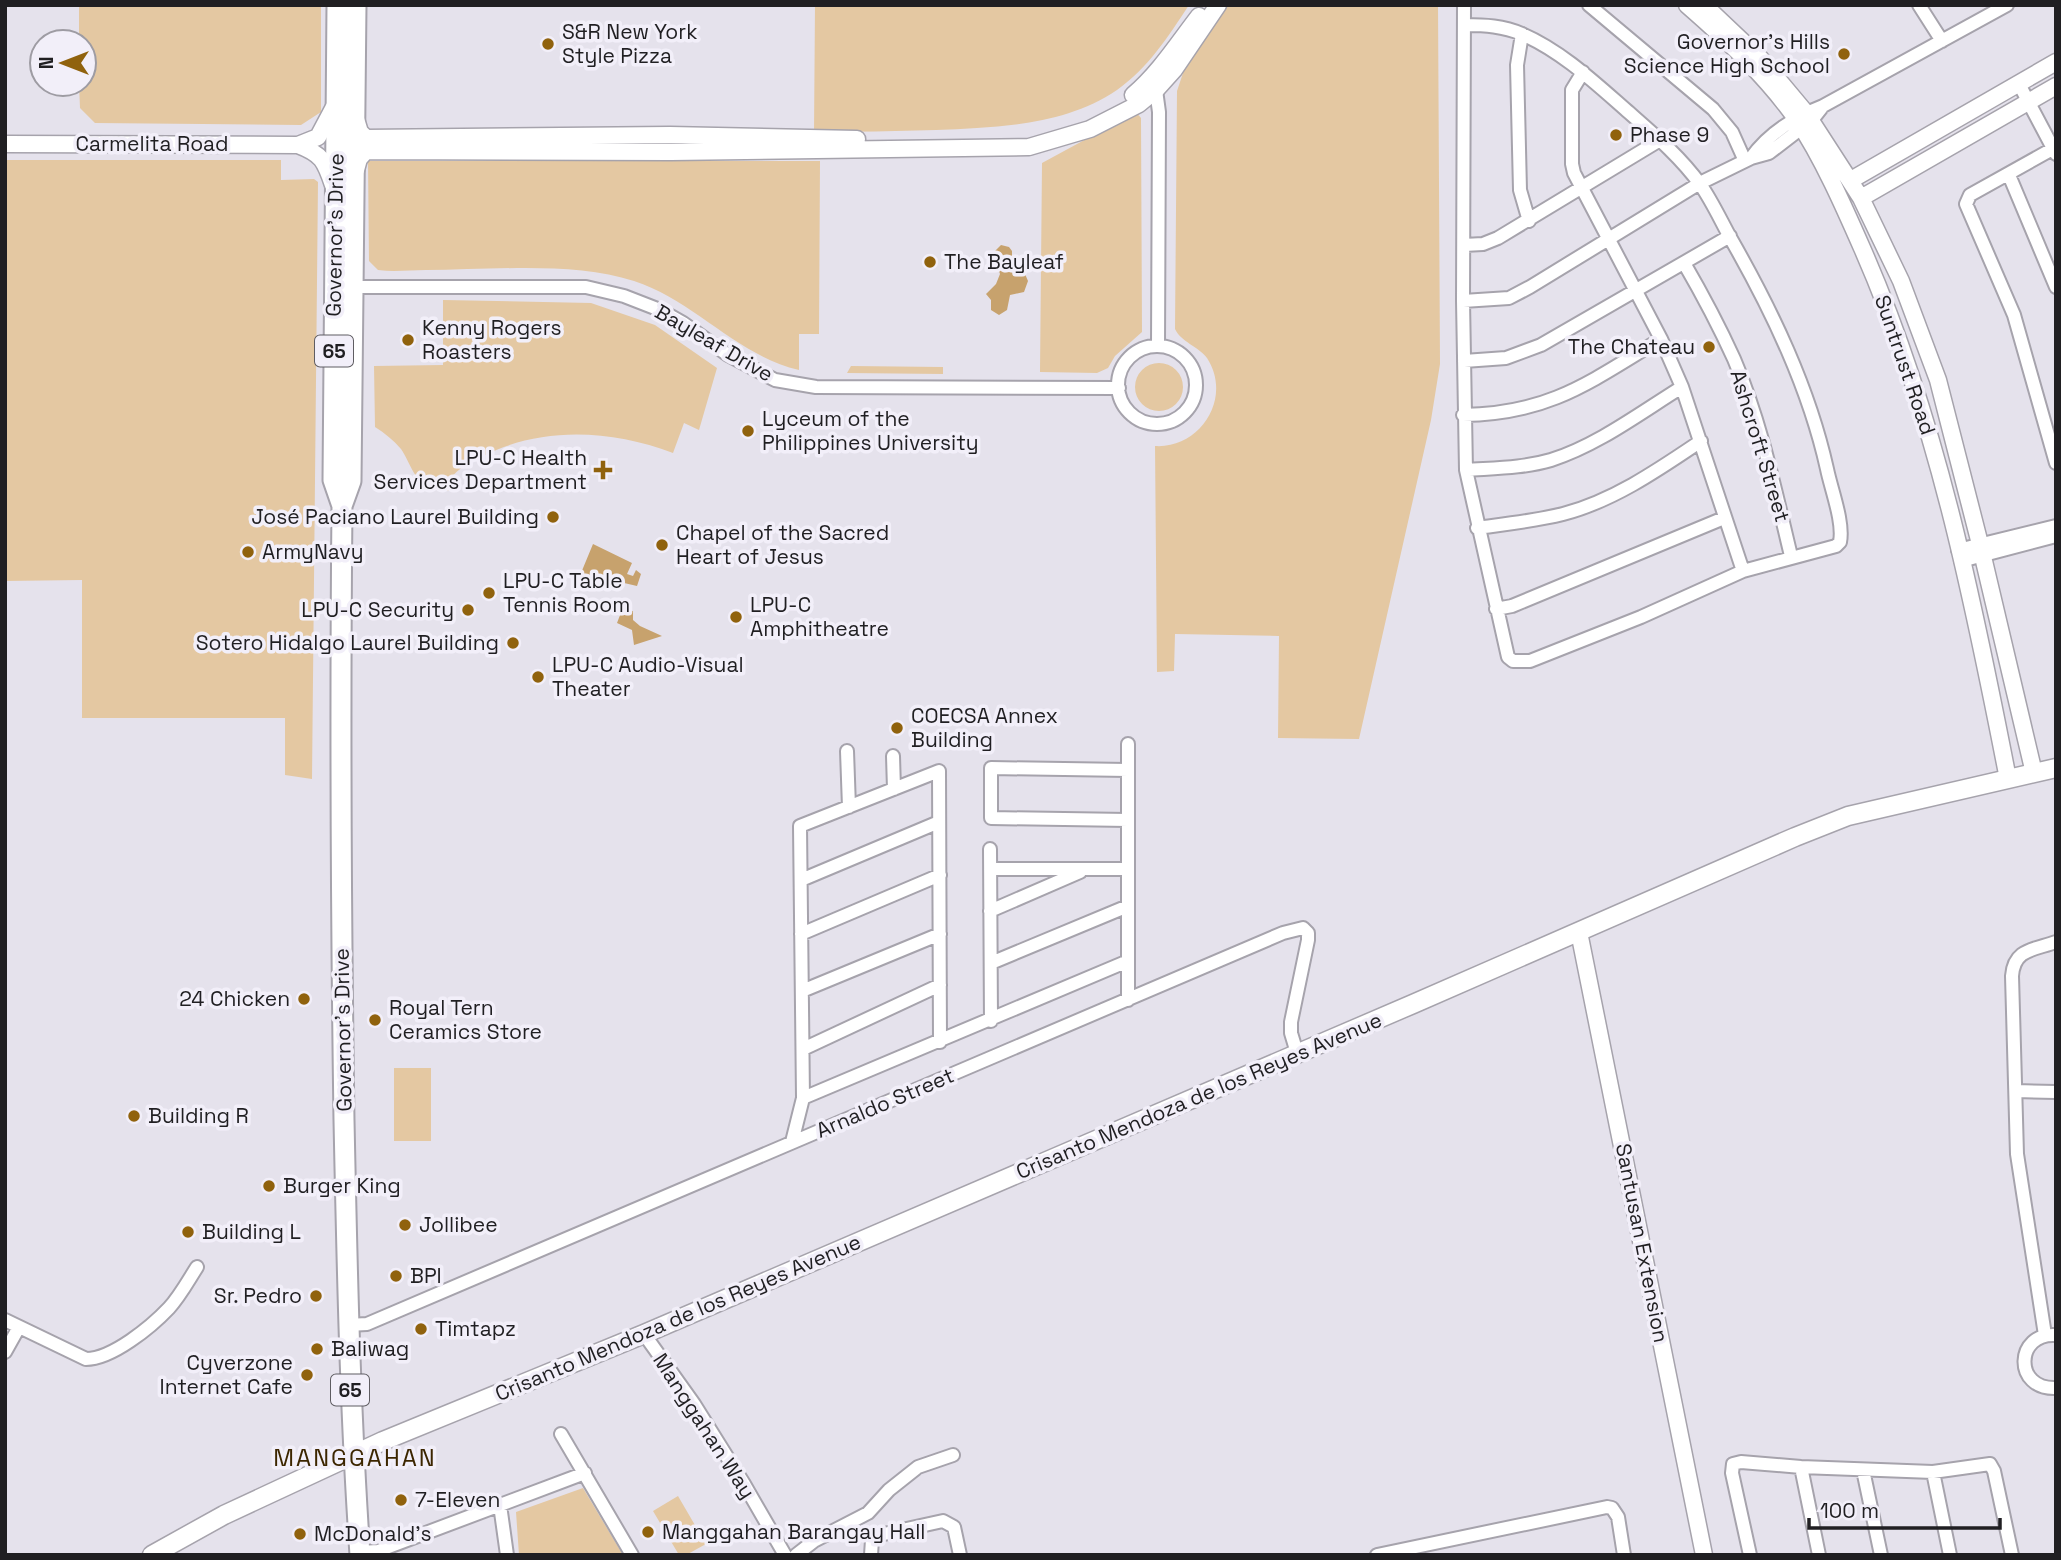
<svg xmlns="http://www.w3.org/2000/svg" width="2061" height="1560" viewBox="0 0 2061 1560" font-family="'Space Grotesk',sans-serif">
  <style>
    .green { fill: #e4c8a2 }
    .water { fill: #c7a26d }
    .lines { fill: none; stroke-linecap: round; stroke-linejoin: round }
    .minor-casing { stroke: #a6a3ac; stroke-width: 16 }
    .tertiary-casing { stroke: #a6a3ac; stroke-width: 19 }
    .secondary-casing { stroke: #a6a3ac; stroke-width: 21 }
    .primary-casing { stroke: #a6a3ac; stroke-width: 23 }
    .minor { stroke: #fff; stroke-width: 12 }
    .tertiary { stroke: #fff; stroke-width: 16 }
    .secondary { stroke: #fff; stroke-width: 18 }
    .primary { stroke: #fff; stroke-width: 19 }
    .poi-dot { fill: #90620d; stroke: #f2eff9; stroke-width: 2.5 }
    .labels { text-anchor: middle; stroke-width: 7; stroke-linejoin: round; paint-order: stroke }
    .shield { fill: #f2eff9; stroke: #5f5d62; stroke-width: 2 }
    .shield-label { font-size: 19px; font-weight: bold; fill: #201f22 }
    .poi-label { font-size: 21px; fill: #201f22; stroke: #f2eff9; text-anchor: start }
    .street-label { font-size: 21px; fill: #201f22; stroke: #f2eff9 }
    .quarter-label { font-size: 24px; letter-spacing: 2px; fill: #3c2600; stroke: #f2eff9 }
  </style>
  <rect width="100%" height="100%" fill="#e5e2ec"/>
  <path class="green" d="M79 5H321V112L301 125 95 123 80 108 79 84H84V42H79Z
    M815 5H1189C1168 37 1148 68 1117 90 1064 126 998 127 936 130 895 131 855 132 814 132Z
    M1227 5H1438L1440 364 1431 420 1359 739 1278 738 1279 636 1175 634 1174 671 1157 672 1155 446C1200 449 1233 398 1207 358 1198 346 1181 342 1175 329L1177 91 1185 67Z
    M1136 112 1141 118 1142 332 1115 356 1108 368 1097 373 1040 372 1042 163Z
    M5 160H281V180L314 179 318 182 312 779 285 775V718H82V580L5 581Z
    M368 161H820L819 334H799V370C736 355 695 301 634 281 572 261 492 270 426 270 410 270 394 272 378 270L369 261Z
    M443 300 591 303 655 325 717 368 699 430 684 423 673 453C611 430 543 426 483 456 467 463 454 471 445 486L449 491C444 490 437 491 432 489 415 484 410 462 401 449 393 440 385 433 375 427L374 366 443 365Z
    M1135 387a24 24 0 1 1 48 0a24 24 0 1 1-48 0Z
    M851 366 943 367V374L847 373Z
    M394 1068H431V1141H394Z
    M583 1488 623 1555H519L516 1512Z
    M678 1496 706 1544 686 1555H679L653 1511Z"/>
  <path class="water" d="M1001 245 1009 247 1012 251V260L1022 262 1023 267 1018 272 1025 274 1028 281 1024 292 1010 295 1007 310 999 315 991 310V300L986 294 996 284 1000 274 993 253Z
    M593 544 632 563 627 574 633 576 636 570 641 574 637 586 581 573Z
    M622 610 633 611V620L640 626 662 636 634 645 632 630 617 623Z"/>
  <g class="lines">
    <g class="minor-casing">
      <path id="minor" d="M1464 5 1463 301 1466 470 1508 657 1513 661H1530L1641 617 1743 571 1836 546 1840 542C1844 522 1831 489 1827 469 1809 388 1772 311 1731 239 1721 221 1712 201 1700 184 1679 155 1651 132 1625 109 1593 81 1561 51 1522 34 1503 26 1485 25 1465 25
        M1589 5 1713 109 1732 132 1745 161
        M1919 5 1942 41
        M1522 34 1517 65 1520 190 1529 221
        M1583 72 1572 90V164L1574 173 1661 339 1682 387 1743 571
        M2019 84 2056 154
        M1152 86 1156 90 1159 112 1158 346
        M2056 147 1970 195 1966 204 2014 315 2056 463
        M1751 158C1768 134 1795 117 1823 106L2007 5
        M2009 175 2056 287
        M1464 245 1483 244 1498 238 1660 140
        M1684 263C1702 294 1719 326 1734 359 1761 422 1775 490 1791 556
        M353 287H586L624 296 660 310 683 323 728 355 775 380 816 387 1119 388
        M1463 301 1509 298 1530 287 1700 183 1751 158 1769 153 1812 120 1823 106
        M1118 385a39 39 0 1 1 78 0a39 39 0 1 1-78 0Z
        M1464 361 1506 358 1541 345 1730 236
        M1463 415C1550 414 1591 381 1661 339
        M1466 470C1494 468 1524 468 1551 460 1598 445 1640 413 1682 387
        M1477 528C1506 524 1535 521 1563 514 1613 501 1658 470 1701 441
        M1958 550 2056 526
        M1961 561 2056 536
        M1496 609 1512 606 1724 518
        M847 751 849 807
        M893 756 894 789
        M1128 820 991 818V768L1128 770
        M990 849 991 1021
        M990 869H1128
        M801 880 939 822
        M990 911 1080 872
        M801 934 940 875
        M991 963 1128 906
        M802 991 940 934
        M1128 1000V744
        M803 1049 940 985
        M2016 1091 2056 1092
        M803 1098 1128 961
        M792 1142 803 1098 800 826 939 771 940 1042
        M5 1320 86 1359C112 1359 151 1327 169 1308 180 1296 188 1281 197 1267
        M348 1325 367 1324 1283 933 1303 928 1308 933V940L1291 1022V1033L1297 1053
        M644 1334 694 1404 744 1484 785 1555
        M2045 1335 2017 1154 2012 976C2014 949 2033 950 2056 942
        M2056 1335C2015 1332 2013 1390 2056 1388
        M5 1352 19 1327
        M561 1434 632 1555
        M1801 1467 1819 1555
        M1863 1470 1881 1555
        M1933 1472 1950 1555
        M500 1505 507 1555
        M360 1552 378 1551 585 1473
        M796 1555 814 1541 868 1513 889 1490 918 1467 953 1455
        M871 1555 872 1540 875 1536 943 1521 954 1527 960 1555
        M1377 1555 1607 1507 1612 1508 1618 1517 1624 1555
        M1750 1555 1732 1473 1733 1464 1741 1462 1801 1467 1933 1472 1990 1464 1994 1471 2012 1555"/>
    </g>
    <g class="tertiary-casing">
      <path id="tertiary" d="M1687 5C1727 40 1767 77 1797 120 1822 157 1844 207 1862 248 1936 416 1973 599 2008 779
        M1704 5 1760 58 1806 113 1861 198 1901 281 1938 380 1980 544 2034 773
        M1133 95C1159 73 1178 43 1199 16
        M356 119 360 132 366 138 670 135 857 139
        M5 144 298 145 318 137 335 105
        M298 145C322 154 325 161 333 185
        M356 170 359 159 366 151 671 152 1029 147 1090 129 1139 104 1156 90 1174 70 1218 5
        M1851 180 2056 62
        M1861 198 2056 86
        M1579 932 1704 1555"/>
    </g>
    <g class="secondary-casing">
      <path id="secondary" d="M152 1555 224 1515 383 1441 644 1334 1413 1004 1795 837 1848 816 2056 768"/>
    </g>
    <g class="primary-casing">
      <path id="primary" d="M337 5 333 480 342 506
        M356 5 351 481 342 506C340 711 341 915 344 1120 347 1266 350 1410 360 1555"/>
    </g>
    <use href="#minor" class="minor"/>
    <use href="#tertiary" class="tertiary"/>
    <use href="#secondary" class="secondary"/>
    <use href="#primary" class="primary"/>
  </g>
  <g class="poi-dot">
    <circle cx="548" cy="44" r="7"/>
    <circle cx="1844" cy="54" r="7"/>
    <circle cx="1616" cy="135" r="7"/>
    <circle cx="930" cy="262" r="7"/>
    <circle cx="408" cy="340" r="7"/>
    <circle cx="1709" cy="347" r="7"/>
    <circle cx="748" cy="431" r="7"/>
    <path d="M599.5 459.5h7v7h7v7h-7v7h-7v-7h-7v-7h7z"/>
    <circle cx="553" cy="517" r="7"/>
    <circle cx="662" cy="545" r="7"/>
    <circle cx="248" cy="552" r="7"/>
    <circle cx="489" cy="593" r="7"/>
    <circle cx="468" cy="610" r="7"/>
    <circle cx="736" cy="617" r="7"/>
    <circle cx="513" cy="643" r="7"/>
    <circle cx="538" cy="677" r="7"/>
    <circle cx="897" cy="728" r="7"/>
    <circle cx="304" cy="999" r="7"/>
    <circle cx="375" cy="1020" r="7"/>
    <circle cx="134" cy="1116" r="7"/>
    <circle cx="269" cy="1186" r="7"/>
    <circle cx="405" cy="1225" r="7"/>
    <circle cx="188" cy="1232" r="7"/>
    <circle cx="396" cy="1276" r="7"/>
    <circle cx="316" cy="1296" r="7"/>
    <circle cx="421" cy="1329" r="7"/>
    <circle cx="317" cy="1349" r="7"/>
    <circle cx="307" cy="1375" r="7"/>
    <circle cx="401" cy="1500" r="7"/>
    <circle cx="648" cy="1532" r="7"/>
    <circle cx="300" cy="1534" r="7"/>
  </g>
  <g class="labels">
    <g class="shield">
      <rect x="315" y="335.5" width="38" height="31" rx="5"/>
      <rect x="331" y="1374.5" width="38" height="31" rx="5"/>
    </g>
    <g class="shield-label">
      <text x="334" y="358">65</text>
      <text x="350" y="1397">65</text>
    </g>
    <g class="poi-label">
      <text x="562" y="39">S&amp;R New York<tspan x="562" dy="24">Style Pizza</tspan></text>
      <text x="1830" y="49" text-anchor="end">Governor's Hills<tspan x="1830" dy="24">Science High School</tspan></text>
      <text x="1630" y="142">Phase 9</text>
      <text x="944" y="269">The Bayleaf</text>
      <text x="422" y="335">Kenny Rogers<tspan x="422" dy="24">Roasters</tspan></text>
      <text x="1695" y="354" text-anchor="end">The Chateau</text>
      <text x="762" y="426">Lyceum of the<tspan x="762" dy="24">Philippines University</tspan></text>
      <text x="587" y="465" text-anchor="end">LPU-C Health<tspan x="587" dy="24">Services Department</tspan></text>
      <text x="539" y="524" text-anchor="end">José Paciano Laurel Building</text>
      <text x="676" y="540">Chapel of the Sacred<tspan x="676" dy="24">Heart of Jesus</tspan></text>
      <text x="262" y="559">ArmyNavy</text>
      <text x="503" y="588">LPU-C Table<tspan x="503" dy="24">Tennis Room</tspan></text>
      <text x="750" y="612">LPU-C<tspan x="750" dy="24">Amphitheatre</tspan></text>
      <text x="454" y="617" text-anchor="end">LPU-C Security</text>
      <text x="499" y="650" text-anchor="end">Sotero Hidalgo Laurel Building</text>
      <text x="552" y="672">LPU-C Audio-Visual<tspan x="552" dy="24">Theater</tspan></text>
      <text x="911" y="723">COECSA Annex<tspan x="911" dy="24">Building</tspan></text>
      <text x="290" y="1006" text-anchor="end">24 Chicken</text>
      <text x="389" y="1015">Royal Tern<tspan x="389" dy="24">Ceramics Store</tspan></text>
      <text x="148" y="1123">Building R</text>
      <text x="283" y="1193">Burger King</text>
      <text x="419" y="1232">Jollibee</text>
      <text x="202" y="1239">Building L</text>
      <text x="410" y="1283">BPI</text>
      <text x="302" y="1303" text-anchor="end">Sr. Pedro</text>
      <text x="435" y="1336">Timtapz</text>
      <text x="331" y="1356">Baliwag</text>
      <text x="293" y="1370" text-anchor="end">Cyverzone<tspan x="293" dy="24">Internet Cafe</tspan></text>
      <text x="415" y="1507">7-Eleven</text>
      <text x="662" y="1539">Manggahan Barangay Hall</text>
      <text x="314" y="1541">McDonald's</text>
    </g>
    <g class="street-label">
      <text x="152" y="151">Carmelita Road</text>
      <text transform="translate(335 235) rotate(-89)" y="7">Governor's Drive</text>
      <text transform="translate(714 343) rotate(30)" y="7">Bayleaf Drive</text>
      <text transform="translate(1905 365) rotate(71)" y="7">Suntrust Road</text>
      <text transform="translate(1760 446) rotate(73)" y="7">Ashcroft Street</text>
      <text transform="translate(343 1030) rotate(-91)" y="7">Governor's Drive</text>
      <text transform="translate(1199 1096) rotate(-23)" y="7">Crisanto Mendoza de los Reyes Avenue</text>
      <text transform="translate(885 1103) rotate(-23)" y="7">Arnaldo Street</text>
      <text transform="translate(1642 1243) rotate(79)" y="7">Santusan Extension</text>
      <text transform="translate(678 1318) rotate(-23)" y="7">Crisanto Mendoza de los Reyes Avenue</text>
      <text transform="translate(704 1426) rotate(57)" y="7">Manggahan Way</text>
    </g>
    <g class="quarter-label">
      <text x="355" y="1466">MANGGAHAN</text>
    </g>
  </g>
  <rect width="2061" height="1560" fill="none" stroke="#201f22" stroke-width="14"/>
  <g transform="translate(63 63) rotate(270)"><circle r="33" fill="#f2eff9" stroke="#9e9ca3" stroke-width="2"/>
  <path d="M0-5L12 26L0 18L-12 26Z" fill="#90620d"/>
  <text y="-10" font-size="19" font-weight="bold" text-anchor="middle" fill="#201f22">N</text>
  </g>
  <path d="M1809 1518v10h191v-10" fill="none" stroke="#201f22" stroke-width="3.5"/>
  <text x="1820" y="1518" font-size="21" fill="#201f22" stroke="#f2eff9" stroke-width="5" paint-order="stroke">100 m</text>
</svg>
